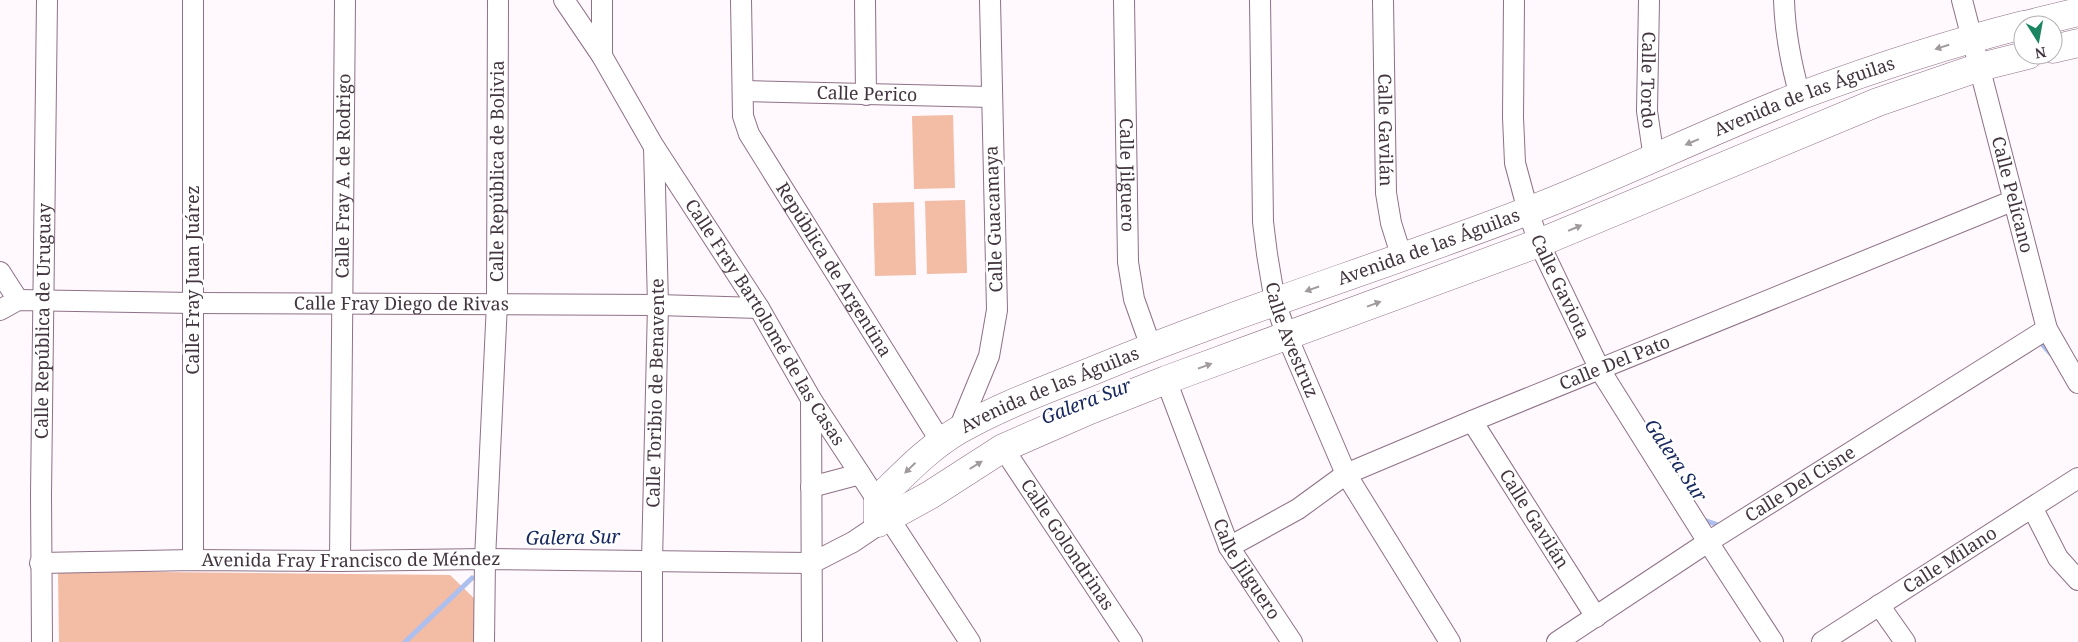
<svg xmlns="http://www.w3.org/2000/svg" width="2078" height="642" viewBox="0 0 2078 642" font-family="'Noto Serif',serif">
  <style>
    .green { fill: #f2bca5 }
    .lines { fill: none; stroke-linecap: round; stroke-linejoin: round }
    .stream { stroke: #acbfee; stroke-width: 5 }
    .street-casing { stroke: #8e7186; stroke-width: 22 }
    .secondary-casing { stroke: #8e7186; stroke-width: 29 }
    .street { stroke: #fff; stroke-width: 20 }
    .secondary { stroke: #fff; stroke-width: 28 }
    .oneway { fill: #a09a9f }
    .labels { text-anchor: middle; stroke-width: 5; stroke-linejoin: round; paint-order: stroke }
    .street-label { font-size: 18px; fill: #42353f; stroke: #fff }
    .water-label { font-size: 19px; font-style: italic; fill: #182960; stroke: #fff }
  </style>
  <rect width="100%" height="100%" fill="#fff8fd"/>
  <path class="green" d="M953 115 955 188 914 189 912 116Z
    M965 200 967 273 927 274 925 201Z
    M914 202 916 275 875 276 873 203Z
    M58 571 450 575 480 604 479 642H59Z"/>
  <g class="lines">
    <path class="stream" d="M2037 343H2041L2051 354
      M1701 519 1721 526
      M405 642 472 578"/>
    <g class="street-casing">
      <g id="street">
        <path d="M193 0V560"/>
        <path id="s1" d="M564 0 602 56 653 145 759 308 811 399 970 642"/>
        <path d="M602 0V56"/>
        <path id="s2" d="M741 0 743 116 749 134 941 442"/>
        <path d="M865 0 866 95"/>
        <path id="s3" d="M1124 0 1128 262 1134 299 1151 347"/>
        <path id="s4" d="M1260 0 1263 222 1267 254 1275 302 1287 336 1346 474 1450 642"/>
        <path id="s5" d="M1383 0 1386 193 1391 223 1402 258"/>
        <path id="s6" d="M1514 0 1513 117 1515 163 1528 211 1539 243 1600 370 1708 542 1773 642"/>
        <path id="s7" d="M1649 0 1647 111 1654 159"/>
        <path d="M1784 0C1785 34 1791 64 1800 96"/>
        <path id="s8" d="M1962 0 2047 329 2078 383"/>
        <path id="s9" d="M743 91 991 97"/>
        <path d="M0 272 18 300"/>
        <path id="s10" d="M0 310 18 300 193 303 658 305 759 308"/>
        <path id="s11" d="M1166 380 1229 547 1292 642"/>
        <path d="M811 399 812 642"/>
        <path id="s12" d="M1472 421 1596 617"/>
        <path d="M958 431 989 356 997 310 990 0"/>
        <path id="s13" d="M1003 448 1132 642"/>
        <path d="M811 487 860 474"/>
        <path d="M2033 509 2058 558 2078 580"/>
        <path id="s14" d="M1229 547 1298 509 1346 474 1472 421 2012 201"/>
        <path id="s15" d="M340 561 345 0"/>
        <path id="s16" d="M40 563 193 560 340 561 485 559 812 563 853 542 890 517"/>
        <path d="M1879 605 1905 642"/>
        <path id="s17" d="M42 642 41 495 47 0"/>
        <path id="s18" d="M484 642 485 559 497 303 498 0"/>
        <path id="s19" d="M652 642V561L658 305 654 147"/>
        <path id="s20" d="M1557 642 1708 542 2047 329"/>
        <path id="s21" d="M1822 642 2078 478"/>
      </g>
    </g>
    <g class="secondary-casing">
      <g id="secondary">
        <path d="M2025 25 2078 12"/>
        <path d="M2053 49 2078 43"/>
        <path d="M890 517 930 495 1003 448 1090 410 1166 380 1539 243 1878 102 1980 67 2028 55"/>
        <path id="s22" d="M878 523V499C904 474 928 448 959 430 1004 404 1054 387 1102 367 1241 310 1385 266 1525 212 1619 176 1709 131 1802 95 1875 68 1948 44 2023 25"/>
      </g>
    </g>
    <use href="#street" class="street"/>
    <use href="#secondary" class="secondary"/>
  </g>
  <defs><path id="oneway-solid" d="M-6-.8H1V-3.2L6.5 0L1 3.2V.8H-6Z" transform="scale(1.25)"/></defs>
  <g class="oneway">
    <use href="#oneway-solid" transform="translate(1942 47) rotate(163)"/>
    <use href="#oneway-solid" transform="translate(1692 142) rotate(157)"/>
    <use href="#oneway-solid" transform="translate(1575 228) rotate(-23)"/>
    <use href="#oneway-solid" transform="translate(1312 289) rotate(161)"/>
    <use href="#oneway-solid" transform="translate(1374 304) rotate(-20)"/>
    <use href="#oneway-solid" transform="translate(1205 366) rotate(-20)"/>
    <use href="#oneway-solid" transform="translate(976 465) rotate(-32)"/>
    <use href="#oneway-solid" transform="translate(910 468) rotate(136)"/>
  </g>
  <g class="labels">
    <g class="street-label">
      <text dy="6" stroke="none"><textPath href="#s7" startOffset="80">Calle Tordo</textPath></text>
      <text dy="6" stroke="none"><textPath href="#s9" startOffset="124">Calle Perico</textPath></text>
      <text dy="6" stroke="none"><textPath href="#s22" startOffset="1040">Avenida de las Águilas</textPath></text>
      <text dy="6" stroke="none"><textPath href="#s5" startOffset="130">Calle Gavilán</textPath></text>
      <text dy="6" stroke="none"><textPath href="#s18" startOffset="471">Calle República de Bolivia</textPath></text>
      <text dy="6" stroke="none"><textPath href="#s3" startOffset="175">Calle Jilguero</textPath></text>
      <text dy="6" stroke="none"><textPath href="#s15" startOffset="385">Calle Fray A. de Rodrigo</textPath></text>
      <text dy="6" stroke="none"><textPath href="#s8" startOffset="201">Calle Pelícano</textPath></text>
      <text transform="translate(994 219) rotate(-92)" y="6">Calle Guacamaya</text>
      <text dy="6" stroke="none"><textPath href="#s22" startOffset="635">Avenida de las Águilas</textPath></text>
      <text dy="6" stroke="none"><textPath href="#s2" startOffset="295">República de Argentina</textPath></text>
      <text transform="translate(193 280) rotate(-90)" y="6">Calle Fray Juan Juárez</text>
      <text dy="6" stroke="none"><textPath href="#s6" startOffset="295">Calle Gaviota</textPath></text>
      <text dy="6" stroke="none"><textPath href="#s10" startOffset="404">Calle Fray Diego de Rivas</textPath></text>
      <text dy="6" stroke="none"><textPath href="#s17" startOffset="321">Calle República de Uruguay</textPath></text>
      <text dy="6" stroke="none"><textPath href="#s1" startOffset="380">Calle Fray Bartolomé de las Casas</textPath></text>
      <text dy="6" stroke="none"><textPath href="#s4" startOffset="344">Calle Avestruz</textPath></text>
      <text dy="6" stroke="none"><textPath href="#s14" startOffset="429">Calle Del Pato</textPath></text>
      <text dy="6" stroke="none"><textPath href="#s22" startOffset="230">Avenida de las Águilas</textPath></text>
      <text dy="6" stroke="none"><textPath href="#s19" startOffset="249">Calle Toribio de Benavente</textPath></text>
      <text dy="6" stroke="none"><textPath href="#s20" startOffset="290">Calle Del Cisne</textPath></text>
      <text dy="6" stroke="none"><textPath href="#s12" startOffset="116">Calle Gavilán</textPath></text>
      <text dy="6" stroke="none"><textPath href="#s13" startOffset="116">Calle Golondrinas</textPath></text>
      <text dy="6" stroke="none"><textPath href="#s16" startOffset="311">Avenida Fray Francisco de Méndez</textPath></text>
      <text dy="6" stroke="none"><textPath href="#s21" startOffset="152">Calle Milano</textPath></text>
      <text dy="6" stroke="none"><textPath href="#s11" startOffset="206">Calle Jilguero</textPath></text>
    </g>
    <g class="water-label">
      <text transform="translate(1086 401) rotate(-21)" y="7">Galera Sur</text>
      <text transform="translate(1676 460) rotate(56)" y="7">Galera Sur</text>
      <text transform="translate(573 537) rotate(-1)" y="7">Galera Sur</text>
    </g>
  </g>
  <g transform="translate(2038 40) rotate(169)"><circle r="24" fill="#ffffff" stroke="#b3aeb2"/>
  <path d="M0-4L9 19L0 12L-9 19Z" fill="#1b8561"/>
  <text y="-8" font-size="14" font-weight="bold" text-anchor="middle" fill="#42353f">N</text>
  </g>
</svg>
